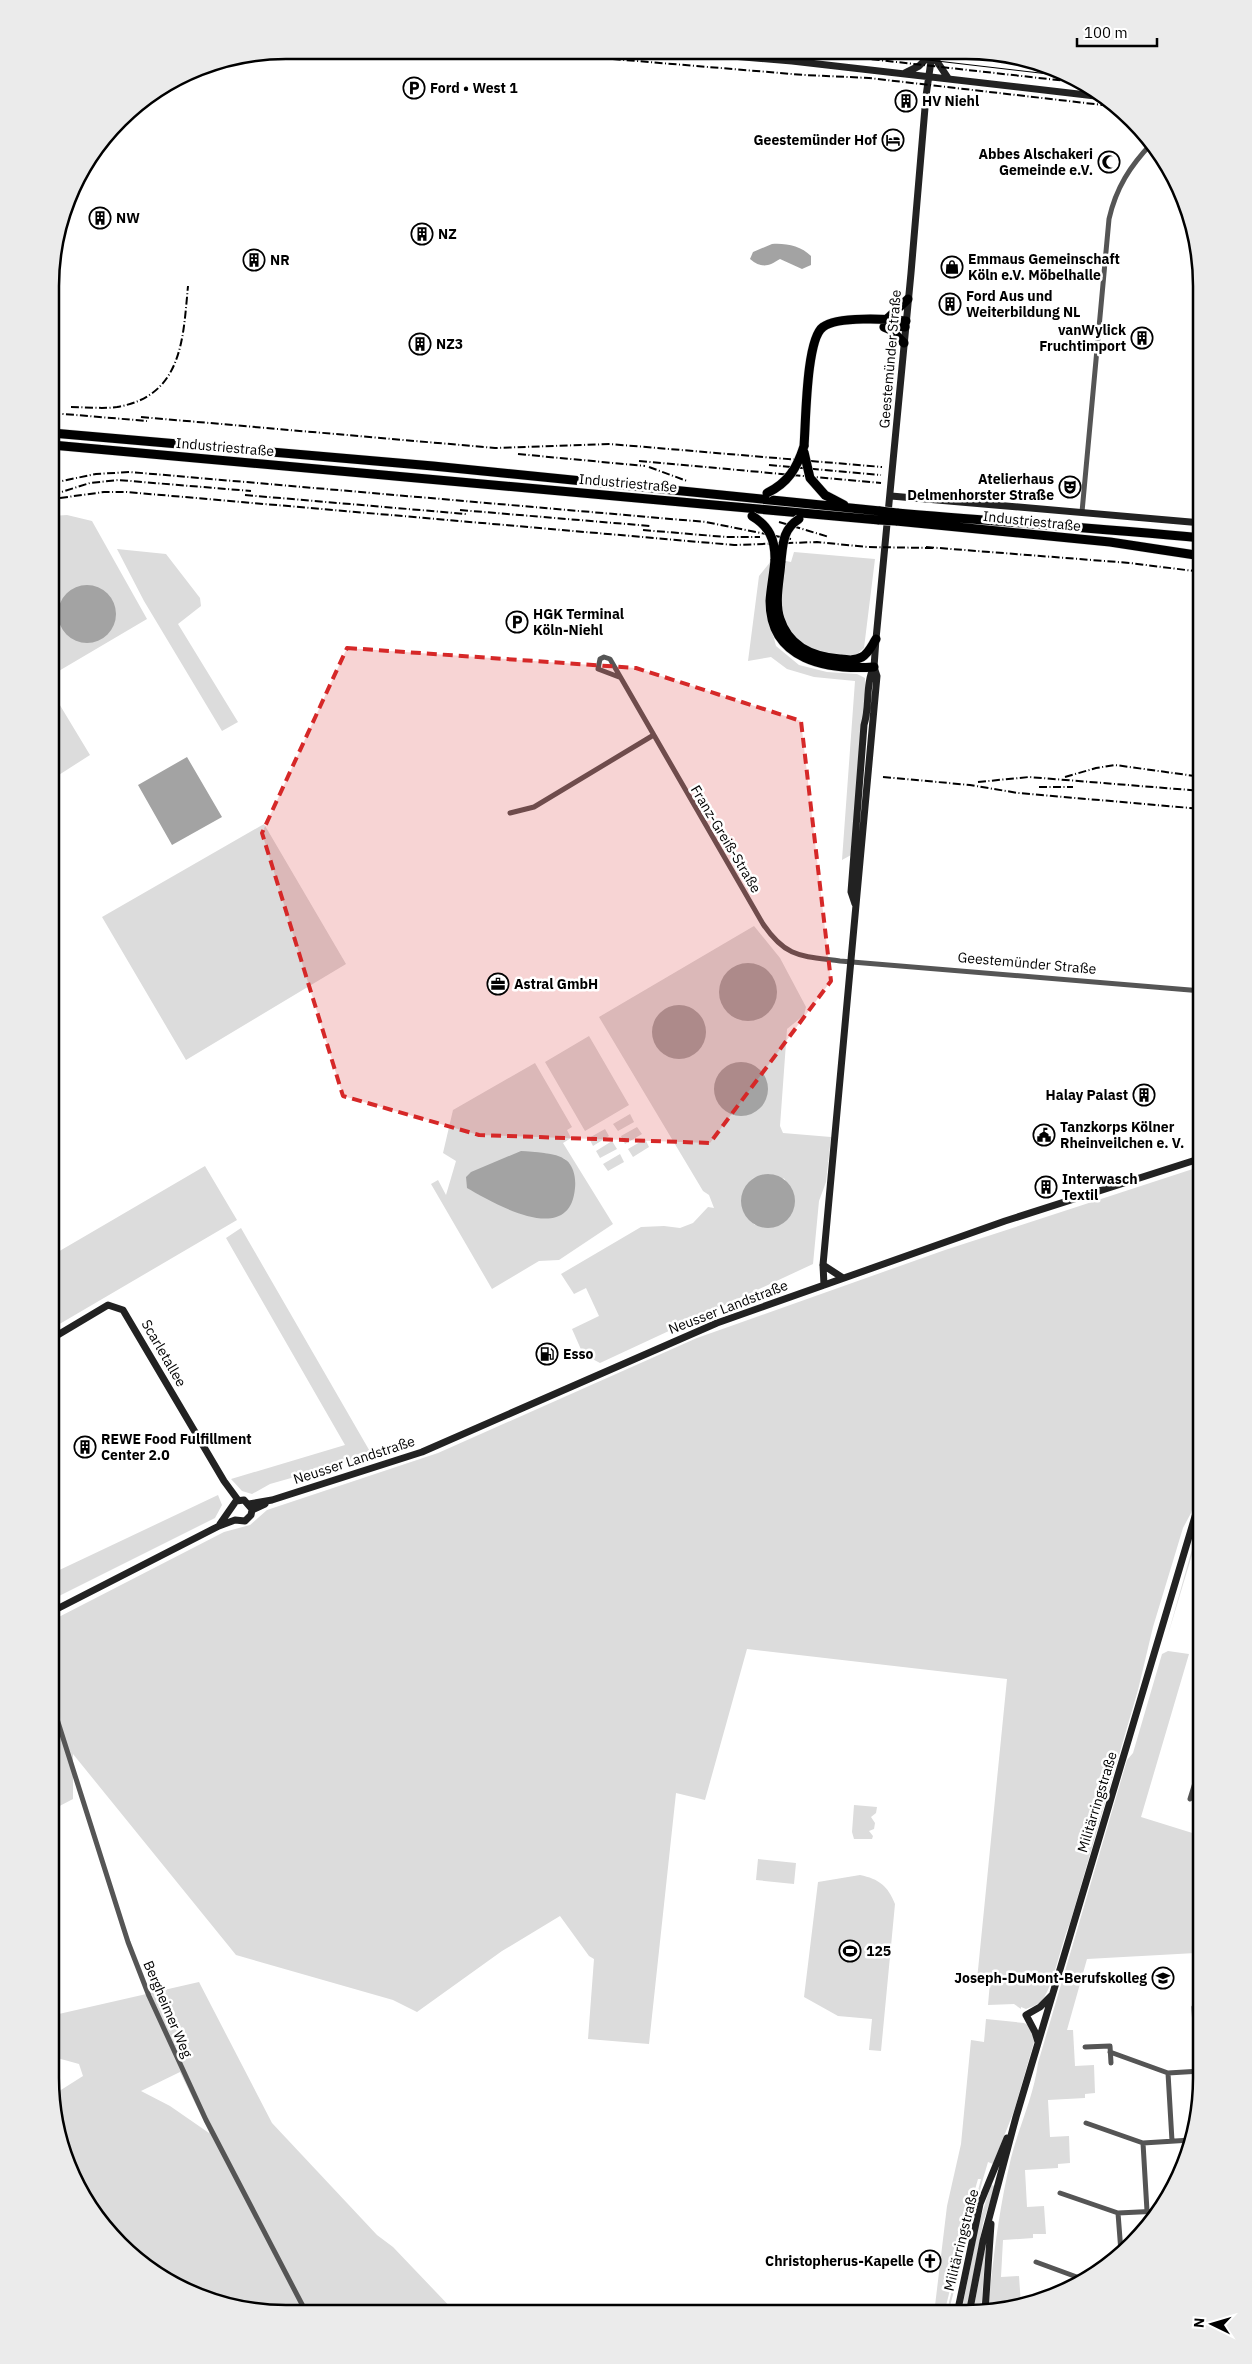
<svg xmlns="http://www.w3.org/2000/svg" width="1252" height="2364" viewBox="0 0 1252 2364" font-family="'IBM Plex Sans',sans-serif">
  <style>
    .green { fill: #dcdcdc; fill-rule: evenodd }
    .water { fill: #a3a3a3 }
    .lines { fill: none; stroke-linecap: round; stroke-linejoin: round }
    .highway-casing { stroke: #dbdbdb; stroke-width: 10 }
    .street { stroke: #555; stroke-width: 5 }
    .secondary { stroke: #222; stroke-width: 7 }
    .highway { stroke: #000; stroke-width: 9 }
    .tram { stroke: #000; stroke-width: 1 }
    .rail { stroke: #000; stroke-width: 2; stroke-dasharray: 8 2.5 1 2.5; stroke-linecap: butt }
    .highway-bridge-casing { stroke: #dbdbdb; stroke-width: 10; stroke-linecap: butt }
    .highway-bridge { stroke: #000; stroke-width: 9 }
    .marked { fill: #d62828; fill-opacity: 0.2; stroke: #d62828; stroke-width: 4; stroke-dasharray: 10 6; stroke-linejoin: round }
    .labels { text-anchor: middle; stroke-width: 5; stroke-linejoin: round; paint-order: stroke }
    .poi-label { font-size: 14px; font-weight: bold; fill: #000; stroke: #fff; text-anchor: start }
    .street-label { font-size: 14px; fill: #000; stroke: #fff }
    .rim { fill: none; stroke: #000; stroke-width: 2.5 }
  </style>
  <rect width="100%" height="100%" fill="#fff"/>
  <path class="green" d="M67 515 92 521 147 619 52 675V516Z
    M117 549 166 554 200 598 201 606 178 624 238 722 222 731 144 601Z
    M794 552 875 559 864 648 855 656C825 653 791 650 783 616 779 603 785 576 786 561L791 562Z
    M771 561 766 608 776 646 799 665 827 672 857 674 865 678V711L851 855 842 860 855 681 814 677 787 669 771 657 748 661 759 576Z
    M52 692 90 755 51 780Z
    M264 824 346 964 186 1060 102 917Z
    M754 926 780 958 806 1007 804 1015 787 1029 780 1126 783 1133 831 1137 826 1182 819 1201 813 1264 600 1363 583 1354 572 1329 599 1316 586 1288 574 1294 561 1274 641 1227 664 1226 680 1228 693 1223 708 1207 714 1208 709 1195 703 1191 599 1017ZM769 1174 785 1179 755 1225 743 1211 753 1178Z
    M589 1036 629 1105 585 1131 545 1062Z
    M535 1063 572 1127 567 1130 571 1138 563 1143 613 1224 559 1260 539 1261 492 1289 431 1184 438 1180 446 1195 456 1161 443 1153 453 1110ZM544 1153 565 1159 572 1168 498 1203 478 1194Z
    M630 1114 634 1122 618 1131 613 1124Z
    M637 1127 642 1134 625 1144 621 1136Z
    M605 1129 609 1136 593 1146 589 1138Z
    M645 1139 649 1147 633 1157 628 1149Z
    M612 1141 617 1149 600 1158 596 1151Z
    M620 1154 624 1162 608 1171 603 1164Z
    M205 1166 237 1220 51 1329V1256Z
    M1202 1166V1475L1191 1513 1183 1528 1153 1627 1138 1690 1070 1923C1062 1939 1052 1994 1040 2002 1037 2005 1031 2007 1026 2009L1021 2007V2009L1014 2004 988 2005 990 1982 977 1980 1007 1679 747 1649 705 1800 676 1793 649 2044 588 2039 594 1959 589 1956 560 1916 502 1951 417 2012 393 2000 236 1955 73 1754V1799L50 1811 51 1621 224 1532 250 1525 267 1510 438 1453 697 1338 945 1250Z
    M241 1228 372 1455 270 1484 252 1494 242 1491 231 1479 345 1445 226 1238Z
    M218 1495 222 1505 215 1518 51 1600V1574Z
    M1202 1514C1202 1524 1194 1538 1197 1547L1194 1548 1167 1638Z
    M1168 1651 1189 1654 1141 1817 1202 1836 1201 1998H1198L1196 1953 1087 1959 1067 2030H1073L1075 2066 1094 2065 1095 2093 1085 2094V2098L1048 2100 1050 2137 1069 2136 1070 2163 1058 2164V2168L1025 2170 1027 2207 1044 2206 1046 2234H1033V2238L1003 2240 1001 2277 1019 2276 1021 2305 988 2310C993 2259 999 2209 1011 2158 1019 2126 1034 2096 1038 2063L1127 1760 1133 1753 1162 1654Z
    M854 1805 877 1807 876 1813 871 1817 875 1823 874 1829 869 1831 873 1836 872 1839H854L852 1832Z
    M758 1859 796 1863 794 1884 756 1880Z
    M860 1875C879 1879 888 1886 895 1904L881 2051 869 2050 872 2019 838 2016 804 1997 818 1882Z
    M199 1982 272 2123 377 2235 393 2247 456 2313 255 2312 182 2290 130 2256 90 2210 62 2154 53 2095 83 2076 79 2064 50 2056V2016ZM180 2072 209 2132V2133L170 2106 141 2091Z
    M986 2019 1024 2023 1032 2027 1034 2042 1014 2111 993 2164 988 2162 983 2179 948 2314 949 2302 981 2179H978L974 2193 944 2314H934L947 2206 961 2144 971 2040 984 2042Z
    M991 2185 995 2186 983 2223 966 2314H961L979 2223Z
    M986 2242 981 2312 973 2313Z"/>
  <path class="water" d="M772 244C786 243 801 246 811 256V265L802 269 780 259C769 266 762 269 750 259L753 252Z
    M58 614a29 29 0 1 1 58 0a29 29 0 1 1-58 0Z
    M187 757 222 817 172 845 138 785Z
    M719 992a29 29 0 1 1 58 0a29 29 0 1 1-58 0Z
    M652 1032a27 27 0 1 1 54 0a27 27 0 1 1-54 0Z
    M714 1089a27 27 0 1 1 54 0a27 27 0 1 1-54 0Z
    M521 1151C534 1152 555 1152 566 1160 574 1166 576 1179 575 1188 570 1248 495 1204 467 1188L466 1177 471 1172Z
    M741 1201a27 27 0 1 1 54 0a27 27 0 1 1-54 0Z"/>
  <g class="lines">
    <g class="highway-casing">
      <path id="highway" d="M887 319 908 299
        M885 324 905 327
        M884 327 891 330 904 343
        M52 433 433 466 880 511
        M52 445 879 520
        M804 446C806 422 806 339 823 327 837 316 888 319 906 321
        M825 495 844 505
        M897 513C999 522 1100 528 1202 538
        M896 521 1110 542 1202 556
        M775 559C774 573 771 587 770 601 770 661 828 670 874 667
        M781 561C780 579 774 601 780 619 789 647 812 657 840 659 848 660 855 661 862 657 869 653 872 645 876 639"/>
    </g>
    <path class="street" d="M175 81 189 78 191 71
      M1082 512 1109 219C1116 188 1130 166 1152 143
      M619 677 598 669 600 659 604 657 610 659 763 924C786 958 801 956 840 961L1202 991
      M510 813 534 807 652 736
      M50 1697 128 1942 149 1996 206 2120 306 2312
      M1190 1799 1202 1760
      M1085 2047 1110 2046 1111 2063
      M1110 2052 1168 2073
      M1197 2071 1194 2007 1197 2003 1201 2002
      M1086 2123 1143 2143
      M1172 2141 1168 2073 1201 2071
      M1060 2193 1118 2213
      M1147 2211 1143 2143 1191 2140
      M1121 2252 1118 2213 1160 2211
      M1036 2262 1085 2280"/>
    <path class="secondary" d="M696 53 792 61 1104 97
      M932 54 948 78
      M905 73 919 66 931 54
      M891 496 1202 523
      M855 904 851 892 864 725C870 707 865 684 874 667
      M823 1265 843 1278
      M824 1285 823 1265 877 676 874 667 876 639 911 273 926 96 932 54
      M51 1339 108 1305 123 1310 224 1481 238 1500
      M249 1504 272 1500 422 1452 717 1323 1005 1221 1202 1158
      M220 1524 236 1501 244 1500 251 1508
      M51 1612 219 1526 235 1520 245 1521 251 1515 252 1510 265 1504
      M1038 2042 1035 2032 1026 2015 1040 2007 1052 1995
      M985 2311 991 2224
      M957 2314 980 2204 1007 2138
      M969 2314 983 2241 1016 2117 1202 1493"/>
    <use href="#highway" class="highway"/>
    <path class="tram" d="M877 54 1074 77"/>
    <path class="rail" d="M529 52 804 75 869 78 1120 107
      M816 53 1084 83
      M71 407C86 407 102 409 117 407 183 396 183 338 188 286
      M52 413 147 421
      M141 417 495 448 610 444 882 467
      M518 454 645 466
      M639 461 881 483
      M769 465 881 475
      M649 467 687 481
      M52 483 96 474 130 472 706 522 791 539
      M52 495 90 483 118 480 251 491
      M245 495 466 514
      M60 498 104 492H127L734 545 817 542 867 547 933 548
      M460 510 650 526
      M779 522 829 537
      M643 530 726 537H760
      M926 547 1130 563 1202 572
      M883 777 970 785 1018 793 1202 809
      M1065 777 1096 768 1115 765 1202 777
      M978 782 1029 777 1202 791
      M1039 787H1073"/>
    <g class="highway-bridge-casing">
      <path id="highway-bridge" d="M804 452 810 478 825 495
        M767 493C788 483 797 468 804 446
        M880 511 897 513
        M752 516C769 526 775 539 775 559
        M879 520 896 521
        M781 561C783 543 783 529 799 519"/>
    </g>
    <use href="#highway-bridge" class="highway-bridge"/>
  </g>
  <path class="marked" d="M347 648 636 668 801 721 831 981 710 1143 479 1135 343 1096 262 833Z"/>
  <defs>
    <g id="parking-ring" transform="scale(1.125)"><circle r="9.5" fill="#fff" stroke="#000" stroke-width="1.5"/><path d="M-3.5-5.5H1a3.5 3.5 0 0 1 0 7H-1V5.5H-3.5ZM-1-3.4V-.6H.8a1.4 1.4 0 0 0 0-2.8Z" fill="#000"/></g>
    <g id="building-ring" transform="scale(1.125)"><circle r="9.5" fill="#fff" stroke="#000" stroke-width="1.5"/><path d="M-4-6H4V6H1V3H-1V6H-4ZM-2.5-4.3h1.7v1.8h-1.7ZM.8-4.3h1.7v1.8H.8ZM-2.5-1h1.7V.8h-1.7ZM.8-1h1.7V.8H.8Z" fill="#000"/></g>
    <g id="hotel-ring" transform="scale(1.125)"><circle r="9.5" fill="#fff" stroke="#000" stroke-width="1.5"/><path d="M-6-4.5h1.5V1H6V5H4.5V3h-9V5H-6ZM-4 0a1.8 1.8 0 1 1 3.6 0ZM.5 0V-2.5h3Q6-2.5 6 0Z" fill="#000"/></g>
    <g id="mosque-ring" transform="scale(1.125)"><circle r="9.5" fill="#fff" stroke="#000" stroke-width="1.5"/><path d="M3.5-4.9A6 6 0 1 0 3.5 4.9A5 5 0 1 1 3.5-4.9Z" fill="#000"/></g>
    <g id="shop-ring" transform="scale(1.125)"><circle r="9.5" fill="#fff" stroke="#000" stroke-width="1.5"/><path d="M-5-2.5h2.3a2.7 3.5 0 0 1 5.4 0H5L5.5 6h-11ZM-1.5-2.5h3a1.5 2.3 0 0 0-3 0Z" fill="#000"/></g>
    <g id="theatre-ring" transform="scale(1.125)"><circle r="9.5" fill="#fff" stroke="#000" stroke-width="1.5"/><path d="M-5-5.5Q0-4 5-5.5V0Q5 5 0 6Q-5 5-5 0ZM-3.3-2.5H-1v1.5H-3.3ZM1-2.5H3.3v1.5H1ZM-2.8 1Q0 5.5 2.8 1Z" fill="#000"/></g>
    <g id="office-ring" transform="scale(1.125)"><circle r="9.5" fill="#fff" stroke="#000" stroke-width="1.5"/><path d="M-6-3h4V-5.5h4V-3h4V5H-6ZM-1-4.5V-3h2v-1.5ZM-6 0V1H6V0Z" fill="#000"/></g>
    <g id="civic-ring" transform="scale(1.125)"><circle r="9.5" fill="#fff" stroke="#000" stroke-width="1.5"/><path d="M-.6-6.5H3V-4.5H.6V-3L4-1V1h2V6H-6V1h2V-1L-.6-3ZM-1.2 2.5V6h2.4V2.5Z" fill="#000"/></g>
    <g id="fuel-ring" transform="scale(1.125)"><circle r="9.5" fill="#fff" stroke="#000" stroke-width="1.5"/><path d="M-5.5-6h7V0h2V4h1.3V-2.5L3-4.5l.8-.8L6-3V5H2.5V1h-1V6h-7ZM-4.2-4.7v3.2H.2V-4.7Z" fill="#000"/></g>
    <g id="stadium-ring" transform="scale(1.125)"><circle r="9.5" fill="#fff" stroke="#000" stroke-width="1.5"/><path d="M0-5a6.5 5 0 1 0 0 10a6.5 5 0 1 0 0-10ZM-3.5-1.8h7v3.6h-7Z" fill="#000"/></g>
    <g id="university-ring" transform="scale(1.125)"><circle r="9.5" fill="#fff" stroke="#000" stroke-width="1.5"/><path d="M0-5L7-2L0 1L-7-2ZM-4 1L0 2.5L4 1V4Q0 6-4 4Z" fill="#000"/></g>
    <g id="church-ring" transform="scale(1.125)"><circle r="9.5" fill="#fff" stroke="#000" stroke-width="1.5"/><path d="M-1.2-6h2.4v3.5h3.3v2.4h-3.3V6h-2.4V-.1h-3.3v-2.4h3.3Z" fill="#000"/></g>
  </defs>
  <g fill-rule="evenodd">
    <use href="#parking-ring" x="414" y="88"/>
    <use href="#building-ring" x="906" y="101"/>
    <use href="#hotel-ring" x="893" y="140"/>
    <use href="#mosque-ring" x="1109" y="162"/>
    <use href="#building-ring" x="100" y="218"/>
    <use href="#building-ring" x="422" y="234"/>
    <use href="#building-ring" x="254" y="260"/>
    <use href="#shop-ring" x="952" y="267"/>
    <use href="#building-ring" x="950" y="304"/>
    <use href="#building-ring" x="1142" y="338"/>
    <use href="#building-ring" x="420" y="344"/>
    <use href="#theatre-ring" x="1070" y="487"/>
    <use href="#parking-ring" x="517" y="622"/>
    <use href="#office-ring" x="498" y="984"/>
    <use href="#building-ring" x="1144" y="1095"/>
    <use href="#civic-ring" x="1044" y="1135"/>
    <use href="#building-ring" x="1046" y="1187"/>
    <use href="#fuel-ring" x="547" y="1354"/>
    <use href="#building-ring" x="85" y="1447"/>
    <use href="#stadium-ring" x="850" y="1951"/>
    <use href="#university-ring" x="1163" y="1978"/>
    <use href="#church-ring" x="930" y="2261"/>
  </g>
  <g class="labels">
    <g class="poi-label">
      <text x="430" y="93">Ford • West 1</text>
      <text x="922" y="106">HV Niehl</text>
      <text x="877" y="145" text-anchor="end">Geestemünder Hof</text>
      <text x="1093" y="159" text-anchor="end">Abbes Alschakeri<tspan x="1093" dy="16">Gemeinde e.V.</tspan></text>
      <text x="116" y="223">NW</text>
      <text x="438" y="239">NZ</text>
      <text x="968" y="264">Emmaus Gemeinschaft<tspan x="968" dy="16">Köln e.V. Möbelhalle</tspan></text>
      <text x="270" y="265">NR</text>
      <text x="966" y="301">Ford Aus und<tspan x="966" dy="16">Weiterbildung NL</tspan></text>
      <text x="1126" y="335" text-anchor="end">vanWylick<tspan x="1126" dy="16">Fruchtimport</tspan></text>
      <text x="436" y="349">NZ3</text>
      <text x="1054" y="484" text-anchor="end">Atelierhaus<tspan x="1054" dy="16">Delmenhorster Straße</tspan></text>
      <text x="533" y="619">HGK Terminal<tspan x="533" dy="16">Köln-Niehl</tspan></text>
      <text x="514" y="989">Astral GmbH</text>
      <text x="1128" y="1100" text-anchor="end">Halay Palast</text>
      <text x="1060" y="1132">Tanzkorps Kölner<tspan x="1060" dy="16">Rheinveilchen e. V.</tspan></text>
      <text x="1062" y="1184">Interwasch<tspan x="1062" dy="16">Textil</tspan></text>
      <text x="563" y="1359">Esso</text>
      <text x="101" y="1444">REWE Food Fulfillment<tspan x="101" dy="16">Center 2.0</tspan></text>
      <text x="866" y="1956">125</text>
      <text x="1147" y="1983" text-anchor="end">Joseph-DuMont-Berufskolleg</text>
      <text x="914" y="2266" text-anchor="end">Christopherus-Kapelle</text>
    </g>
    <g class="street-label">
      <text transform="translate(890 359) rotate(-85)" y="5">Geestemünder Straße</text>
      <text transform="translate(225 447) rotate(5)" y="5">Industriestraße</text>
      <text transform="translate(628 483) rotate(5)" y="5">Industriestraße</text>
      <text transform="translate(1032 521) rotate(6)" y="5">Industriestraße</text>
      <text transform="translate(726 839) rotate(59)" y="5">Franz-Greiß-Straße</text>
      <text transform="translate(1027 963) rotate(5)" y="5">Geestemünder Straße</text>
      <text transform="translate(728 1307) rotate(-21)" y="5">Neusser Landstraße</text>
      <text transform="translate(164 1353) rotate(60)" y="5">Scarletallee</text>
      <text transform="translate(354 1460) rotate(-18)" y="5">Neusser Landstraße</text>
      <text transform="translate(1097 1802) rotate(-73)" y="5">Militärringstraße</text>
      <text transform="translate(168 2009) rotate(67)" y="5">Bergheimer Weg</text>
      <text transform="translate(961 2240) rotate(-76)" y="5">Militärringstraße</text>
    </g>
  </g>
  <path d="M0 0H1252V2364H0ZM286 59H966A227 227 0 0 1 1193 286V2078A227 227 0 0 1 966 2305H286A227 227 0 0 1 59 2078V286A227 227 0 0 1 286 59Z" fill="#ebebeb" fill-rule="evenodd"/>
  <path class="rim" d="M286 59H966A227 227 0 0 1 1193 286V2078A227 227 0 0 1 966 2305H286A227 227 0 0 1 59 2078V286A227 227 0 0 1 286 59Z"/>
  <g transform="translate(1212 2324) rotate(275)" stroke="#ffffff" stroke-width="4" paint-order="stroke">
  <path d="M0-4L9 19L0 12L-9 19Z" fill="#000000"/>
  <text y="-8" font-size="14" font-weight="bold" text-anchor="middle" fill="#000000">N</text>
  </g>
  <path d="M1077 38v8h80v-8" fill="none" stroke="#000000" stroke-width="2.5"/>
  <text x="1084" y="38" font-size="15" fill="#000000" stroke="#ffffff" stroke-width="4" paint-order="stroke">100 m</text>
</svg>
